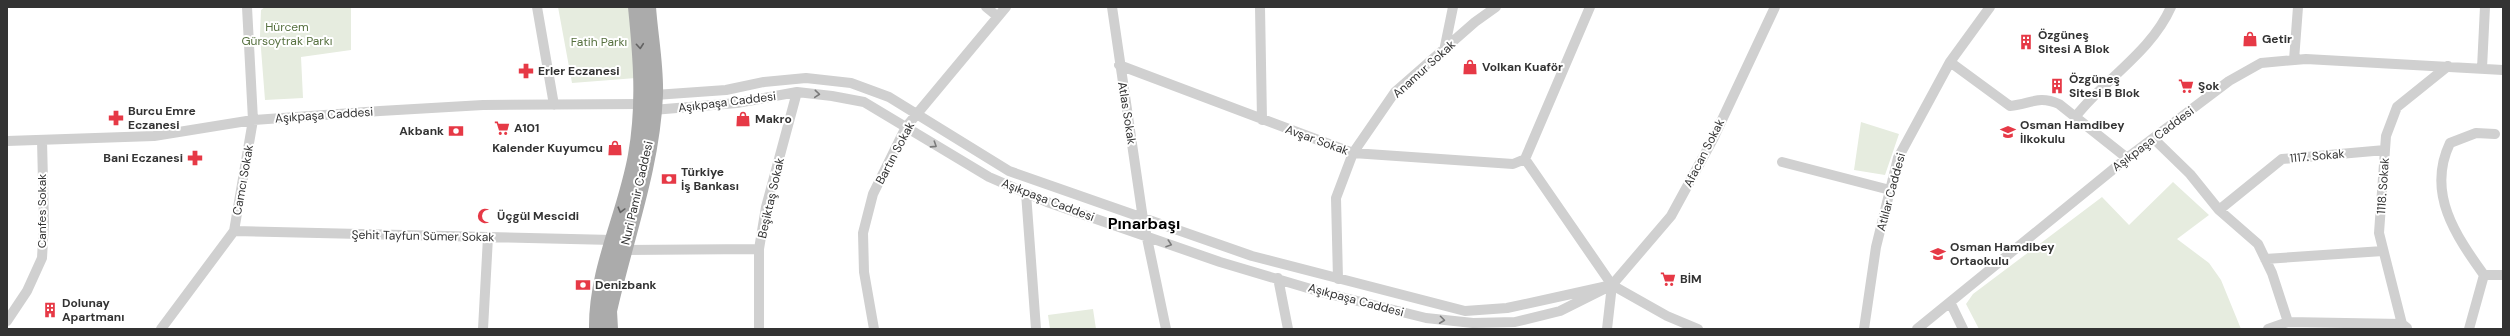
<svg xmlns="http://www.w3.org/2000/svg" width="2510" height="336" viewBox="0 0 2510 336" font-family="'DM Sans',sans-serif">
  <style>
    .green { fill: #e6ecdf }
    .lines { fill: none; stroke-linecap: round; stroke-linejoin: round }
    .minor { stroke: #d0d0d0; stroke-width: 10 }
    .primary { stroke: #ababab; stroke-width: 16 }
    .oneway { stroke: #636363 }
    .oneway2 { stroke: #7a7a7a }
    .labels { text-anchor: middle; stroke-width: 4; stroke-linejoin: round; paint-order: stroke }
    .park-label { font-size: 12px; fill: #56703f; stroke: #fff }
    .poi-label { font-size: 12px; font-weight: bold; fill: #333; stroke: #fff; text-anchor: start }
    .street-label { font-size: 12px; fill: #333; stroke: #fff }
    .district-label { font-size: 16px; font-weight: bold; fill: #000; stroke: #fff }
  </style>
  <rect width="100%" height="100%" fill="#fff"/>
  <path class="green" d="M265 7H351V50L301 57 303 98 265 100 260 36 261 10Z
    M558 7H630L636 78 572 83Z
    M1861 122 1899 134 1885 175 1854 170Z
    M2173 182 2209 215 2177 239 2209 263 2221 280 2241 329H1979L1966 304 1973 294 2102 197 2129 225Z
    M1093 309 1096 329H1050L1048 315Z"/>
  <g class="lines">
    <path class="minor" d="M537 7 554 105
      M986 7 997 16
      M1112 7 1143 219 1166 329
      M1260 7 1262 120
      M1590 7 1525 159 1612 285 1667 316 1698 329
      M1444 51 1453 7
      M2294 60 2298 7
      M1950 62 2010 106C2031 104 2038 95 2059 104L2127 158
      M1119 65 1353 153 1513 164 1525 159
      M2482 68 2485 7
      M653 110 737 103 797 92 832 96 864 102 989 177 1047 202 1220 262 1321 292 1426 318 1473 323 1515 322 1560 311 1612 285 1507 308 1465 311 1252 256 1009 171 889 97 851 83 806 78 764 82 726 90 655 95
      M2076 116C2106 78 2151 52 2171 7
      M2154 139 2190 174 2219 210 2258 244 2272 273 2288 322
      M7 141 154 136 253 120 380 111 483 105 641 104
      M1782 162 1890 190
      M1026 193 1036 329
      M2219 210 2282 159 2385 150
      M234 231 613 240
      M624 250 759 249
      M2265 259 2383 251
      M2484 275C2456 236 2426 193 2450 143L2476 133 2495 134
      M1278 278 1288 329
      M1338 279 1336 198 1353 153 1395 92 1475 22 1496 7
      M1612 285 1671 216 1713 139 1775 7
      M1950 302 1963 329
      M7 321 27 291 42 258 44 223 42 140
      M161 329 234 231 253 120 247 7
      M483 329 488 237
      M759 329V249L766 207 797 92
      M874 329 864 272 863 233 873 194 906 127 1006 7
      M1607 329 1612 285
      M1864 329 1876 247 1898 158 1950 62 1990 7
      M1917 329 2127 158 2229 81 2261 63 2306 59 2503 70
      M2268 329 2288 322 2402 324 2407 328
      M2401 329 2402 324 2379 233 2386 136 2397 107 2448 66
      M2469 329 2484 275H2503"/>
    <path class="primary" d="M597 329C596 269 626 213 636 155 645 105 641 57 636 7
      M610 329 609 311C625 239 652 168 655 95 656 66 650 36 648 7"/>
  </g>
  <defs><path id="oneway-chevron" d="M-2-3.5L2.5 0L-2 3.5" fill="none" stroke-width="1.6" stroke-linecap="round" stroke-linejoin="round"/></defs>
  <g class="oneway">
    <use href="#oneway-chevron" transform="translate(640 46) rotate(85)"/>
    <use href="#oneway-chevron" transform="translate(621 210) rotate(105)"/>
  </g>
  <g class="oneway2">
    <use href="#oneway-chevron" transform="translate(817 94) rotate(5)"/>
    <use href="#oneway-chevron" transform="translate(934 145) rotate(33)"/>
    <use href="#oneway-chevron" transform="translate(1169 244) rotate(19)"/>
    <use href="#oneway-chevron" transform="translate(1442 320) rotate(7)"/>
  </g>
  <defs>
    <g id="shop-bare" transform="scale(1.2)"><path d="M-5-2.5h2.3a2.7 3.5 0 0 1 5.4 0H5L5.5 6h-11ZM-1.5-2.5h3a1.5 2.3 0 0 0-3 0Z" fill="#e63946" stroke="#fff" stroke-width="2.5" paint-order="stroke"/></g>
    <g id="building-bare" transform="scale(1.2)"><path d="M-4-6H4V6H1V3H-1V6H-4ZM-2.5-4.3h1.7v1.8h-1.7ZM.8-4.3h1.7v1.8H.8ZM-2.5-1h1.7V.8h-1.7ZM.8-1h1.7V.8H.8Z" fill="#e63946" stroke="#fff" stroke-width="2.5" paint-order="stroke"/></g>
    <g id="pharmacy-bare" transform="scale(1.2)"><path d="M-2-6h4v4h4v4h-4v4h-4v-4h-4v-4h4Z" fill="#e63946" stroke="#fff" stroke-width="2.5" paint-order="stroke"/></g>
    <g id="supermarket-bare" transform="scale(1.2)"><path d="M-6-5.5h2.5l.6 2H6L4.5 2H-2.5L-4.4-4H-6ZM-1.5 3.2a1.3 1.3 0 1 0 .1 0ZM3 3.2a1.3 1.3 0 1 0 .1 0Z" fill="#e63946" stroke="#fff" stroke-width="2.5" paint-order="stroke"/></g>
    <g id="bank-bare" transform="scale(1.2)"><path d="M-6-4H6V4H-6ZM0-2.3a2.3 2.3 0 1 0 0 4.6a2.3 2.3 0 1 0 0-4.6Z" fill="#e63946" stroke="#fff" stroke-width="2.5" paint-order="stroke"/></g>
    <g id="school-bare" transform="scale(1.2)"><path d="M0-5L7-2L0 1L-7-2ZM-4 1L0 2.5L4 1V4Q0 6-4 4Z" fill="#e63946" stroke="#fff" stroke-width="2.5" paint-order="stroke"/></g>
    <g id="mosque-bare" transform="scale(1.2)"><path d="M3.5-4.9A6 6 0 1 0 3.5 4.9A5 5 0 1 1 3.5-4.9Z" fill="#e63946" stroke="#fff" stroke-width="2.5" paint-order="stroke"/></g>
  </defs>
  <g fill-rule="evenodd">
    <use href="#shop-bare" x="2250" y="39"/>
    <use href="#building-bare" x="2026" y="42"/>
    <use href="#shop-bare" x="1470" y="67"/>
    <use href="#pharmacy-bare" x="526" y="71"/>
    <use href="#building-bare" x="2057" y="86"/>
    <use href="#supermarket-bare" x="2186" y="86"/>
    <use href="#pharmacy-bare" x="116" y="118"/>
    <use href="#shop-bare" x="743" y="119"/>
    <use href="#supermarket-bare" x="502" y="128"/>
    <use href="#bank-bare" x="456" y="131"/>
    <use href="#school-bare" x="2008" y="132"/>
    <use href="#shop-bare" x="615" y="148"/>
    <use href="#pharmacy-bare" x="195" y="158"/>
    <use href="#bank-bare" x="669" y="179"/>
    <use href="#mosque-bare" x="485" y="216"/>
    <use href="#school-bare" x="1938" y="254"/>
    <use href="#supermarket-bare" x="1668" y="279"/>
    <use href="#bank-bare" x="583" y="285"/>
    <use href="#building-bare" x="50" y="310"/>
  </g>
  <g class="labels">
    <g class="park-label">
      <text x="287" y="31">Hürcem<tspan x="287" dy="14">Gürsoytrak Parkı</tspan></text>
      <text x="599" y="46">Fatih Parkı</text>
    </g>
    <g class="poi-label">
      <text x="2038" y="39">Özgüneş<tspan x="2038" dy="14">Sitesi A Blok</tspan></text>
      <text x="2262" y="43">Getir</text>
      <text x="1482" y="71">Volkan Kuaför</text>
      <text x="538" y="75">Erler Eczanesi</text>
      <text x="2069" y="83">Özgüneş<tspan x="2069" dy="14">Sitesi B Blok</tspan></text>
      <text x="2198" y="90">Şok</text>
      <text x="128" y="115">Burcu Emre<tspan x="128" dy="14">Eczanesi</tspan></text>
      <text x="755" y="123">Makro</text>
      <text x="2020" y="129">Osman Hamdibey<tspan x="2020" dy="14">İlkokulu</tspan></text>
      <text x="514" y="132">A101</text>
      <text x="444" y="135" text-anchor="end">Akbank</text>
      <text x="603" y="152" text-anchor="end">Kalender Kuyumcu</text>
      <text x="183" y="162" text-anchor="end">Bani Eczanesi</text>
      <text x="681" y="176">Türkiye<tspan x="681" dy="14">İş Bankası</tspan></text>
      <text x="497" y="220">Üçgül Mescidi</text>
      <text x="1950" y="251">Osman Hamdibey<tspan x="1950" dy="14">Ortaokulu</tspan></text>
      <text x="1680" y="283">BİM</text>
      <text x="595" y="289">Denizbank</text>
      <text x="62" y="307">Dolunay<tspan x="62" dy="14">Apartmanı</tspan></text>
    </g>
    <g class="street-label">
      <text transform="translate(1424 69) rotate(-42)" y="4">Anamur Sokak</text>
      <text transform="translate(727 102) rotate(-7)" y="4">Aşıkpaşa Caddesi</text>
      <text transform="translate(1127 113) rotate(81)" y="4">Atlas Sokak</text>
      <text transform="translate(324 115) rotate(-4)" y="4">Aşıkpaşa Caddesi</text>
      <text transform="translate(2153 139) rotate(-37)" y="4">Aşıkpaşa Caddesi</text>
      <text transform="translate(1317 140) rotate(20)" y="4">Avşar Sokak</text>
      <text transform="translate(895 153) rotate(-62)" y="4">Bartın Sokak</text>
      <text transform="translate(1704 153) rotate(-63)" y="4">Afacan Sokak</text>
      <text transform="translate(2317 156) rotate(-5)" y="4">1117. Sokak</text>
      <text transform="translate(243 180) rotate(-80)" y="4">Camcı Sokak</text>
      <text transform="translate(2383 186) rotate(-86)" y="4">1118. Sokak</text>
      <text transform="translate(1891 192) rotate(-75)" y="4">Atlılar Caddesi</text>
      <text transform="translate(637 193) rotate(-77)" y="4">Nuri Pamir Caddesi</text>
      <text transform="translate(771 198) rotate(-77)" y="4">Beşiktaş Sokak</text>
      <text transform="translate(1048 200) rotate(21)" y="4">Aşıkpaşa Caddesi</text>
      <text transform="translate(42 211) rotate(-90)" y="4">Canfes Sokak</text>
      <text transform="translate(423 236) rotate(1)" y="4">Şehit Tayfun Sümer Sokak</text>
      <text transform="translate(1356 300) rotate(15)" y="4">Aşıkpaşa Caddesi</text>
    </g>
    <g class="district-label">
      <text x="1144" y="229">Pınarbaşı</text>
    </g>
  </g>
  <rect width="2510" height="336" fill="none" stroke="#333333" stroke-width="16"/>
</svg>
